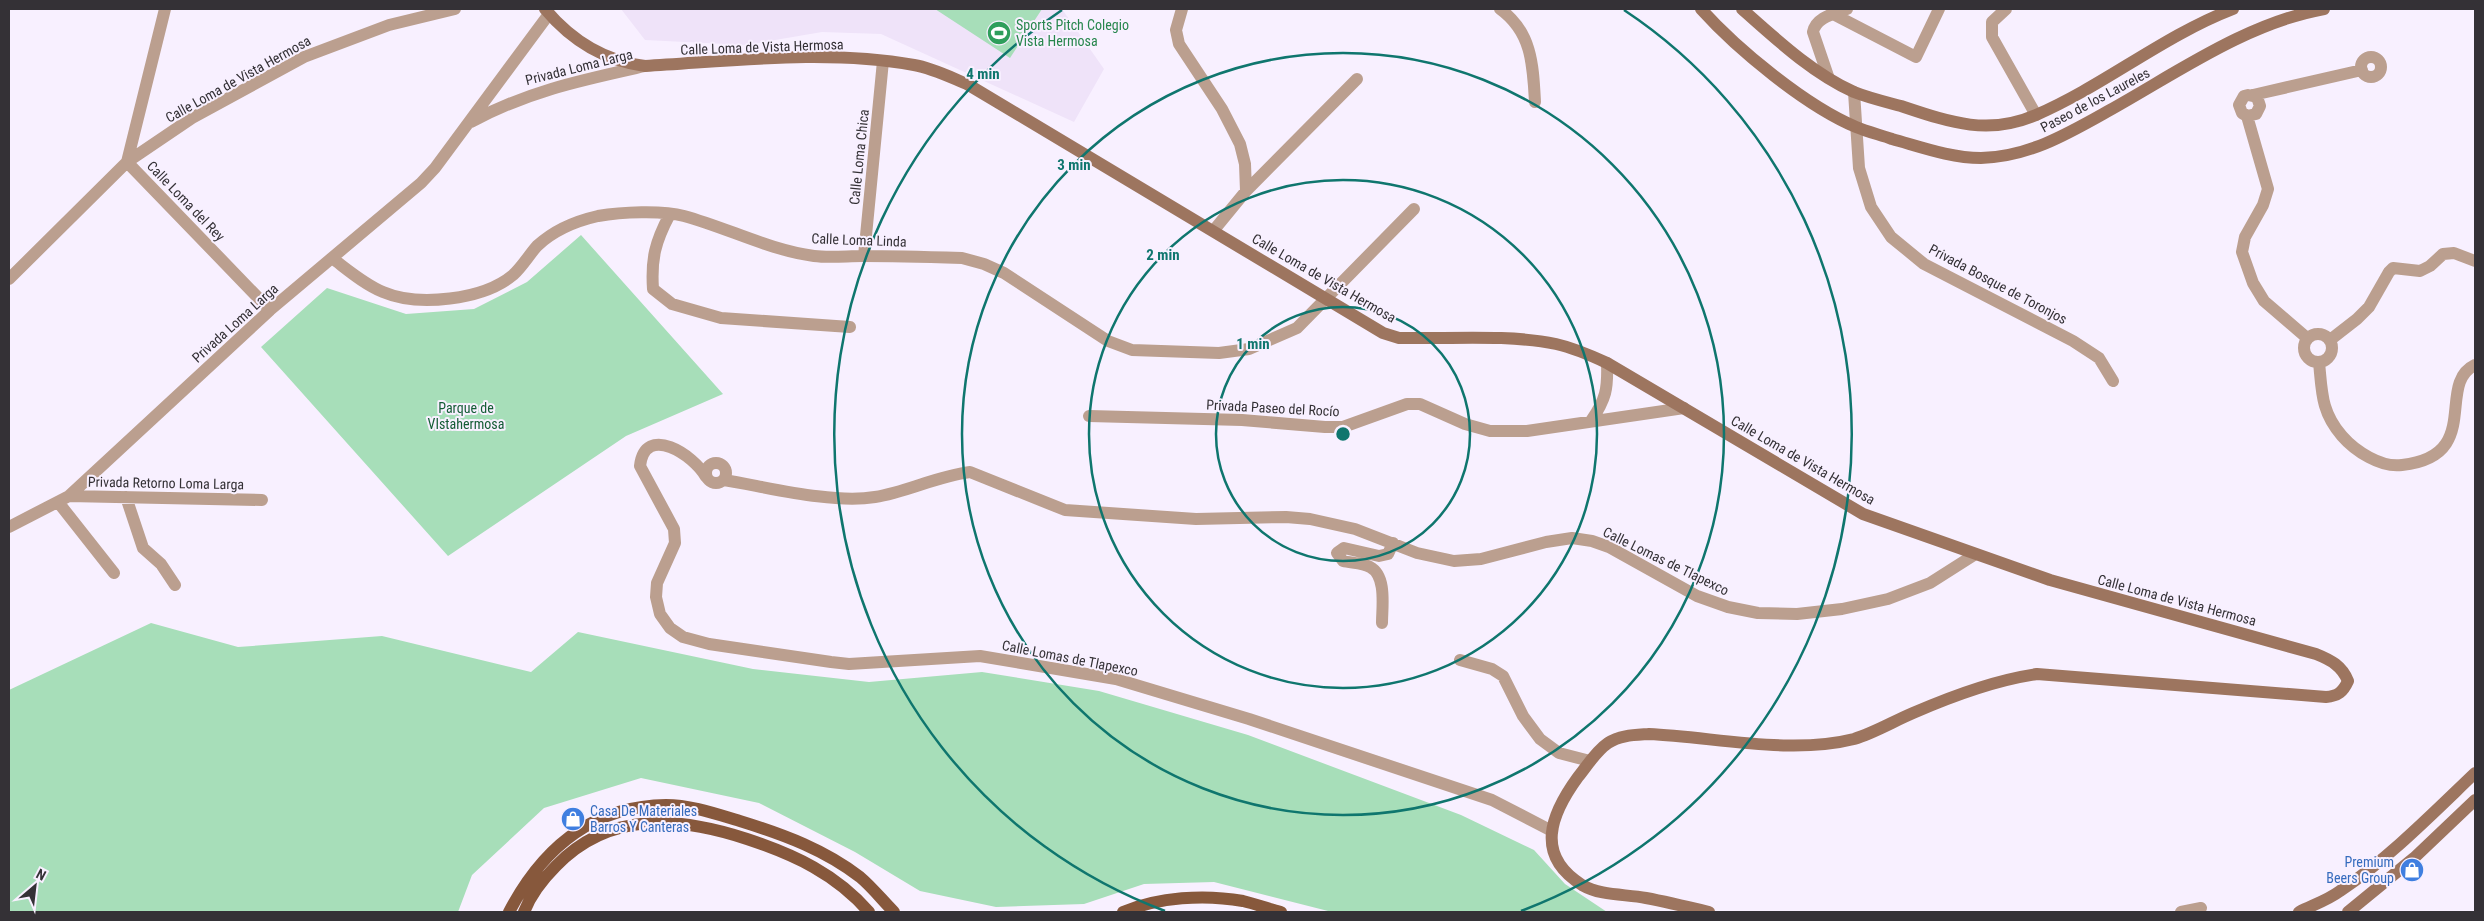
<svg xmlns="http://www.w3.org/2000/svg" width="2484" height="921" viewBox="0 0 2484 921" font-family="'Roboto Condensed',sans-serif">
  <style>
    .built { fill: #efe3f9 }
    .green { fill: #a7deb9 }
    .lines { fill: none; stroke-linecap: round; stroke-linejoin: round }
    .street { stroke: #bb9f8f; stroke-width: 12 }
    .secondary { stroke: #9d755f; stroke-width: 12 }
    .primary { stroke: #87583c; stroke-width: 12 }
    .ring { fill: none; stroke: #0f766e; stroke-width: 2.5 }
    .labels { text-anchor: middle; stroke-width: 4; stroke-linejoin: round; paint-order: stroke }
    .leisure-label { font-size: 14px; fill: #27864d; stroke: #f8f0ff; text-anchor: start }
    .street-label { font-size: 14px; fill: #343136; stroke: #f8f0ff }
    .park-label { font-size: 14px; fill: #135c35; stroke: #f8f0ff }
    .shop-label { font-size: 14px; fill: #366cbe; stroke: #f8f0ff; text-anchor: start }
    .centre { fill: #0f766e; stroke: #f8f0ff; stroke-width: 2.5 }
    .ring-label { font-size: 15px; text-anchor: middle; font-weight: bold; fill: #0f766e; stroke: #f8f0ff; stroke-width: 4; stroke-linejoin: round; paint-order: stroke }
  </style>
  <rect width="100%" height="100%" fill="#f8f0ff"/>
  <path class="built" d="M621 9H1062L1104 69 1074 122 881 34 822 32 746 45 645 40Z"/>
  <path class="green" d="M935 9H1042L1010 58Z
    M581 235 723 394 626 436 448 556 261 347 327 288 406 314 474 309 527 282Z
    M151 623 238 647 382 636 531 672 578 632 753 669 869 682 982 672 1099 691 1248 735 1461 815 1534 850 1565 884 1607 912H1332L1214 882 1144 884 1084 904 996 907 920 891 855 852 759 803 641 778 544 808 472 875 458 912H9V690Z"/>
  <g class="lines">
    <path class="street" d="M1182 9 1176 30 1179 44 1222 109 1240 144 1245 164 1246 191 1214 230
      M1500 9C1532 32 1533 65 1535 102
      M2006 9 1992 22V37L2036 115
      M1833 14 1916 57 1939 9
      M2361 67a10 10 0 1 1 20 0a10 10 0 1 1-20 0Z
      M1828 76 1813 32C1816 17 1834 14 1847 9
      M1854 92 1859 168 1871 207 1891 237 1924 264 2073 341 2099 358 2113 381
      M2253 95 2362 70
      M2247 116 2256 114 2260 106 2257 97 2248 95 2244 96 2239 105 2242 113 2247 116 2268 189 2263 205 2245 237 2242 252 2253 283 2264 301 2307 338
      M471 122C528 91 582 80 645 66
      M127 162 270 310
      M127 162 165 9
      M1246 191 1357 79
      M670 214C655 242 651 259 653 289L672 304 721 318 850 327
      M864 256 883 61
      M332 258C348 270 364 284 383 292 418 307 483 300 513 275 522 267 529 255 537 246 553 231 576 221 598 216 621 212 662 210 684 216 728 228 769 250 814 256 830 258 847 256 863 256 896 256 929 257 962 258L984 264 1004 273 1108 341 1132 350 1219 353 1249 349 1297 328 1414 209
      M9 279 127 162 192 118 304 57 389 25 455 9
      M2304 348a14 14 0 1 1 28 0a14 14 0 1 1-28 0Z
      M2330 340 2357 319 2369 307 2389 272 2393 268 2420 271 2430 266 2443 254 2454 253 2475 261
      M2319 362C2322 392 2321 412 2342 436 2355 451 2381 468 2402 465 2484 456 2435 384 2475 365
      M1089 416 1242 420 1325 427H1343L1407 404H1420L1465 424 1490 431H1527L1684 408
      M1591 421C1606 399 1608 389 1607 363
      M706 473a10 10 0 1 1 20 0a10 10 0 1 1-20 0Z
      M706 477C694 455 645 423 640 466L674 529 675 543 657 583 656 597 660 614 670 628 683 637 709 644 831 662 849 664 980 656 1116 679 1249 719 1492 800 1550 830
      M724 480C767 487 832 504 875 497 907 492 937 476 970 472L1065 510 1196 519 1286 517 1310 519 1355 529 1417 553 1454 561 1481 559 1546 542 1572 538 1592 541 1609 547 1697 596 1728 607 1758 613 1797 614 1842 609 1888 599 1930 583 1974 555
      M69 496 262 500
      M126 497 143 548 161 564 175 585
      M58 502 114 573
      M9 527 69 496 270 310 421 183 435 168 549 14
      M1382 623C1382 607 1387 576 1370 567 1363 563 1351 563 1343 561L1337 553 1344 548 1379 556 1388 554 1393 543
      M1460 660 1492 669 1503 676 1523 716 1540 739 1559 753 1590 761
      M2181 912 2201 908"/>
    <path class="secondary" d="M545 9C572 41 604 61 645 66 733 61 826 49 914 65 932 68 950 77 967 84L1383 333 1399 338C1448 339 1509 334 1556 344 1574 348 1590 355 1607 363L1863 514 2050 580 2316 654C2331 660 2342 666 2348 681 2343 692 2338 696 2326 697L2037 674C1995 680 1952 696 1913 713 1894 721 1874 733 1854 739 1791 755 1714 737 1649 734 1635 735 1620 735 1608 743 1596 751 1587 766 1578 777 1551 814 1534 855 1582 885 1601 896 1625 894 1646 898 1667 902 1688 907 1709 912
      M1701 9C1738 50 1806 106 1856 127 1868 132 1881 135 1892 139 1921 147 1951 158 1981 158 2029 157 2069 133 2110 110 2178 72 2247 23 2324 9
      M1742 9C1776 39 1812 73 1854 92 1869 98 1886 102 1901 106 1949 122 1988 136 2036 115 2105 85 2163 36 2233 9
      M2299 912C2313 905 2328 900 2340 891 2389 858 2432 814 2475 773
      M2348 912 2414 858 2475 800"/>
    <path class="primary" d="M509 912C542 849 591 806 666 805 692 805 719 815 743 822 785 835 825 850 860 877 872 887 883 901 894 912
      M524 912C531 894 543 879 556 866 610 810 680 817 747 839 795 855 836 874 869 912
      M1123 912C1159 897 1204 894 1243 901 1256 904 1268 909 1281 912"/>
  </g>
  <g class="ring">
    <circle cx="1343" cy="434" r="127"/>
    <circle cx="1343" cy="434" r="254"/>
    <circle cx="1343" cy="434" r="381"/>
    <path d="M1165 911A509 509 0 0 1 1062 10M1624 10A509 509 0 0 1 1521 911"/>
  </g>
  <defs>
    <g id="stadium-disc" transform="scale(1.25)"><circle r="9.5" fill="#2e9e5b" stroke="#f8f0ff"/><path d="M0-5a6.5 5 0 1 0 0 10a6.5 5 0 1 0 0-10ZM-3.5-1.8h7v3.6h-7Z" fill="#fff"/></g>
    <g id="shop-disc" transform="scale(1.25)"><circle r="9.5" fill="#3f7fe0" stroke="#f8f0ff"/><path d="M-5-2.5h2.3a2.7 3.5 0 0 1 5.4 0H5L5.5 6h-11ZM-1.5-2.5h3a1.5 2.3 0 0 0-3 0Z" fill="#fff"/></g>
  </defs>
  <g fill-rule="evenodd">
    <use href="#stadium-disc" x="999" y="33"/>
    <use href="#shop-disc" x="573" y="819"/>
    <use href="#shop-disc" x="2412" y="870"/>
  </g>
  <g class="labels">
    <g class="leisure-label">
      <text x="1016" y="30">Sports Pitch Colegio<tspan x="1016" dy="16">Vista Hermosa</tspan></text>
    </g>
    <g class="street-label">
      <text transform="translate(762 47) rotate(-2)" y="5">Calle Loma de Vista Hermosa</text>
      <text transform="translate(579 67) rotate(-14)" y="5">Privada Loma Larga</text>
      <text transform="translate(238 79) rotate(-29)" y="5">Calle Loma de Vista Hermosa</text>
      <text transform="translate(2095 100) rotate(-28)" y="5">Paseo de los Laureles</text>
      <text transform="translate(859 157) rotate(-84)" y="5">Calle Loma Chica</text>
      <text transform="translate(186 201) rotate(46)" y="5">Calle Loma del Rey</text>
      <text transform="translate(859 240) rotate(2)" y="5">Calle Loma Linda</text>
      <text transform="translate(1324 278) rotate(30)" y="5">Calle Loma de Vista Hermosa</text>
      <text transform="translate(1998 284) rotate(28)" y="5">Privada Bosque de Toronjos</text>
      <text transform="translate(235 323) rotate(-42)" y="5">Privada Loma Larga</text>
      <text transform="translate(1273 408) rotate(3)" y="5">Privada Paseo del Rocío</text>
      <text transform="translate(1803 460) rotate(30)" y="5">Calle Loma de Vista Hermosa</text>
      <text transform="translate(166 483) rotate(1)" y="5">Privada Retorno Loma Larga</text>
      <text transform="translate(1666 561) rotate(26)" y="5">Calle Lomas de Tlapexco</text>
      <text transform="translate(2177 600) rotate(15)" y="5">Calle Loma de Vista Hermosa</text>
      <text transform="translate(1070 658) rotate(11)" y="5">Calle Lomas de Tlapexco</text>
    </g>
    <g class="park-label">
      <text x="466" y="413">Parque de<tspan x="466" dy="16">VIstahermosa</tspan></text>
    </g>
    <g class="shop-label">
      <text x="590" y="816">Casa De Materiales<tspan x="590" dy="16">Barros Y Canteras</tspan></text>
      <text x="2394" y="867" text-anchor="end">Premium<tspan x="2394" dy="16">Beers Group</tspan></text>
    </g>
  </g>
  <circle cx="1343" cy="434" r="8" class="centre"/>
  <g class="ring-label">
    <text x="983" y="79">4 min</text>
    <text x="1074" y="170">3 min</text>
    <text x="1163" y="260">2 min</text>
    <text x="1253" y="349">1 min</text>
  </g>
  <rect width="2484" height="921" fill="none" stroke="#343136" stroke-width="20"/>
  <g transform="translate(35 886) rotate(28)" stroke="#f8f0ff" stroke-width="4" paint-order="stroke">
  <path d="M0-4L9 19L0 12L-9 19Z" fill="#343136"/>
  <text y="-8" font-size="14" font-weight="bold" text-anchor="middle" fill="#343136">N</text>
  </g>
</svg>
